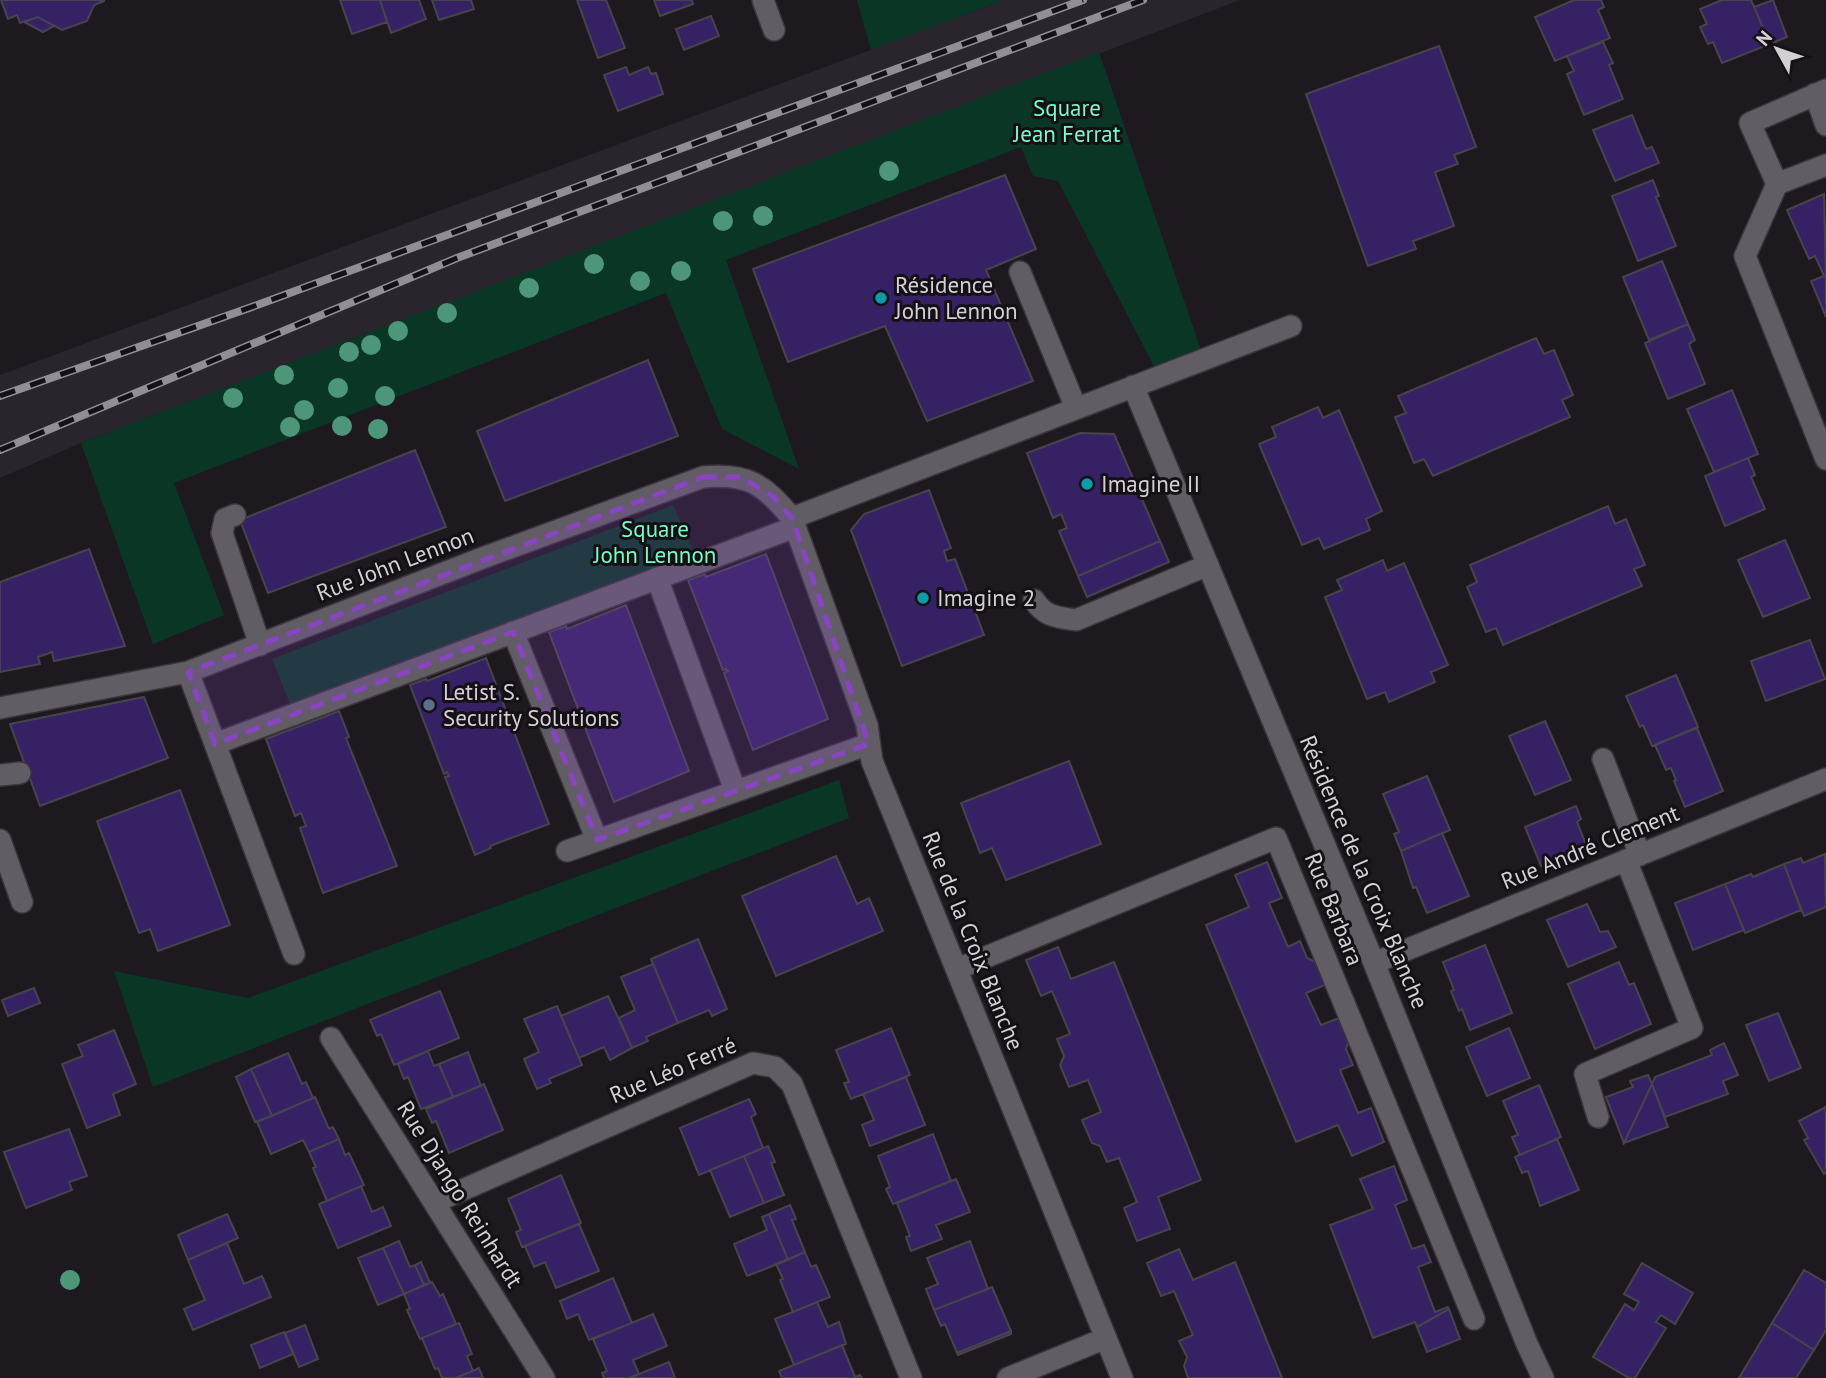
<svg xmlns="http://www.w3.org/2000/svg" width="1826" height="1378" viewBox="0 0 1826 1378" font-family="'PT Sans',sans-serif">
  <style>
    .built { fill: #2a242d }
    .green { fill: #0a3625 }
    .building { fill: #352265; stroke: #46454c; stroke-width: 2 }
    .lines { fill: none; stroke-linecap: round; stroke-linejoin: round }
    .lane-casing { stroke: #38363a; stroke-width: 24 }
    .street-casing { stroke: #38363a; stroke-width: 24 }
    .lane { stroke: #625d64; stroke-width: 21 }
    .street { stroke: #625d64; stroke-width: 21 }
    .rail-casing { stroke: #928f94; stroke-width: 8 }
    .rail { stroke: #141015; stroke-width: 5; stroke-dasharray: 16; stroke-linecap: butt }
    .tree { fill: #4d967a }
    .marked { fill: #8845c2; fill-opacity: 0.2; stroke: #8845c2; stroke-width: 5; stroke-dasharray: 14 9; stroke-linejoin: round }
    .culture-dot { fill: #0f9aa8; stroke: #141015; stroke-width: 2.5 }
    .service-dot { fill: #5c6f8a; stroke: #141015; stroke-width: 2.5 }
    .labels { text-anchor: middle; stroke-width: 6; stroke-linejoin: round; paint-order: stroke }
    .park-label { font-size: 23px; fill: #75fcc5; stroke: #141015 }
    .poi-label { font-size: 23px; fill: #d3d0d4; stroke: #141015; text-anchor: start }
    .street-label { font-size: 23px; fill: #d3d0d4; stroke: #141015 }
  </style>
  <rect width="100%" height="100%" fill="#1d191f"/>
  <path class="built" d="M1004 0H1240L81 443 0 478V375Z"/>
  <path class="green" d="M857 0H1004L871 50Z
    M1099 52 1204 359 1159 376 1058 181 1033 176 1021 147 726 260 799 469 722 429 666 293 174 483 224 615 153 644 81 443Z
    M673 505 696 557 292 709 272 659Z
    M839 780 849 818 153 1087 114 971 248 998Z"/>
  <path class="building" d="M1 0H104V1L94 5 87 21 62 30 38 17 20 23 17 15 8 19Z
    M340 0H380L387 22 352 34Z
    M380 0H419L426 19 391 33Z
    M432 0H471L474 9 439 20Z
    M577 0H606L625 48 598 58Z
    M654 0H692L693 4 660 16Z
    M1574 0H1601L1604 7 1598 10 1610 38 1555 61 1535 17Z
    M1722 0H1751L1770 44 1722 63 1713 42 1708 44 1700 27 1707 24 1700 9Z
    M1773 0 1787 37 1770 44 1754 7Z
    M711 16 719 36 684 50 676 29Z
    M38 17 54 26 43 32 24 22Z
    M1603 42 1613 63 1609 65 1623 99 1584 115 1567 74 1574 71 1567 56Z
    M1439 46 1476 147 1454 155 1458 164 1435 172 1454 226 1413 241 1416 249 1368 266 1306 94Z
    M626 67 629 75 648 67 651 74 656 73 663 94 618 111 604 75Z
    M1632 115 1646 149 1652 147 1659 163 1615 181 1593 130Z
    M1005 175 1036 249 986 270 1033 381 927 421 885 326 788 362 753 269Z
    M1653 180 1659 196 1656 197 1676 246 1638 261 1612 196Z
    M1824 194 1826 275 1824 276 1815 256 1809 259 1787 210Z
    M1662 261 1688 324 1649 340 1623 277Z
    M1826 275V317L1811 281Z
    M1688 324 1695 340 1689 344 1705 384 1668 399 1645 343Z
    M1536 338 1544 354 1554 350 1573 395 1562 400 1570 417 1433 476 1424 459 1414 463 1395 417 1406 413 1398 396Z
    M648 360 678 436 505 501 477 431Z
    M1732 390 1758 454 1714 472 1687 409Z
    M1318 407 1323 418 1339 410 1382 511 1366 519 1370 530 1324 549 1319 538 1302 545 1259 444 1276 437 1272 427Z
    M1080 433 1114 434 1160 541 1078 576 1059 531 1067 528 1061 514 1053 518 1027 453Z
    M415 450 446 527 268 593 240 520Z
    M1748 458 1755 475 1751 477 1765 509 1725 526 1705 476Z
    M929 490 951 548 944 551 947 561 955 559 984 635 902 666 851 530 864 514Z
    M1608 506 1615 524 1626 519 1645 565 1634 569 1642 586 1503 645 1496 628 1486 632 1467 587 1477 582 1470 565Z
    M1785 540 1810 598 1763 617 1738 560Z
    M1160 541 1169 562 1087 597 1078 576Z
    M89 549 125 646 54 661 52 652 38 657 40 664 0 672V582Z
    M766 554 828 719 753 750 724 673 728 671 726 669 723 670 688 580 705 574 706 577Z
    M1383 560 1387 571 1404 563 1448 665 1431 672 1435 682 1389 702 1385 692 1367 699 1325 597 1342 590 1337 580Z
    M626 605 689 771 614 802 584 725 588 723 587 720 583 722 549 632 566 626 567 629Z
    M1810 640 1825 679 1766 701 1751 661Z
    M486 658 549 824 490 846 491 848 475 855 445 777 449 776 447 772 444 774 410 685 426 679 427 681Z
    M1676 675 1698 727 1652 746 1643 725 1640 727 1626 696Z
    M144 697 168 758 40 806 10 724Z
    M339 711 349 737 346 738 397 866 323 893 300 828 306 826 301 813 295 816 266 739Z
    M1545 721 1571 780 1535 795 1509 736Z
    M1697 728 1723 791 1685 807 1674 781 1676 780 1671 768 1666 770 1655 745Z
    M1069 761 1101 844 1006 880 992 848 980 853 961 803Z
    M1427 776 1450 830 1401 851 1394 834 1399 832 1383 794Z
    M180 790 230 925 158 951 150 929 139 933 97 821Z
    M1576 806 1581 819 1577 822 1587 847 1541 866 1525 827Z
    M1442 833 1469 896 1427 913 1416 887 1413 888 1401 851Z
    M1825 854 1826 907 1804 916 1784 864 1801 858 1803 863Z
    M836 856 857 904 869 898 883 931 776 976 742 896Z
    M1267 862 1282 898 1269 903 1288 947 1300 941 1307 958 1316 962 1325 985 1306 993 1321 1025 1339 1018 1349 1040 1346 1049 1353 1065 1340 1070 1358 1113 1371 1108 1384 1142 1352 1156 1338 1125 1296 1142 1206 925 1249 907 1235 875Z
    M1784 864 1801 910 1745 933 1725 884 1751 874 1753 877Z
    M1725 884 1744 930 1693 950 1675 903Z
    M1587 904 1600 932 1608 931 1616 947 1568 967 1547 920Z
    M698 939 727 1009 712 1016 709 1010 678 1023 651 959Z
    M1485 945 1512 1013 1470 1030 1462 1009 1459 1011 1451 991 1454 990 1443 962Z
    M1058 947 1071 979 1114 962 1201 1180 1158 1197 1170 1229 1137 1241 1124 1208 1137 1202 1119 1158 1107 1162 1100 1146 1092 1143 1082 1120 1101 1112 1088 1080 1069 1087 1060 1065 1064 1056 1057 1039 1070 1034 1052 991 1041 996 1026 960Z
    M1619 962 1629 985 1634 983 1651 1024 1595 1049 1568 984Z
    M653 964 678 1023 646 1037 648 1041 632 1048 619 1018 635 1010 621 977Z
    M34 988 40 1003 8 1016 2 1000Z
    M440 991 459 1038 394 1065 381 1034 377 1036 370 1020Z
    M608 996 632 1048 610 1060 604 1047 579 1058 561 1016Z
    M557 1006 582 1065 549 1079 551 1083 537 1089 524 1059 539 1052 524 1019Z
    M1778 1013 1801 1068 1769 1081 1746 1025Z
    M891 1028 910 1075 851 1099 844 1083 849 1082 836 1050Z
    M1509 1028 1530 1078 1487 1096 1466 1047Z
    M114 1030 136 1084 113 1094 120 1115 87 1128 62 1064 83 1056 78 1045Z
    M1724 1043 1738 1075 1723 1081 1728 1094 1665 1117 1652 1084 1655 1077 1712 1055 1710 1050Z
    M428 1051 434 1066 439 1064 453 1097 421 1109 408 1077 404 1079 398 1064Z
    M468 1052 481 1086 453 1097 439 1064Z
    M288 1053 302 1084 306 1082 313 1098 272 1116 251 1069Z
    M251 1069 272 1116 255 1122 236 1077Z
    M1648 1075 1652 1084 1624 1143 1606 1097 1633 1087 1630 1081Z
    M906 1077 925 1125 870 1146 862 1125 874 1120 863 1094Z
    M484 1084 503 1130 449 1153 436 1121 432 1123 426 1109Z
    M1652 1084 1668 1127 1624 1143Z
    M1539 1085 1561 1137 1520 1155 1512 1137 1518 1135 1503 1101Z
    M315 1097 329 1129 333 1127 339 1139 309 1152 303 1140 271 1154 257 1122Z
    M749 1099 756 1114 751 1117 763 1148 699 1175 680 1128Z
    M1826 1107V1173L1824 1174 1804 1140 1808 1138 1799 1121Z
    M69 1129 87 1176 69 1182 72 1190 26 1208 4 1152Z
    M933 1134 951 1181 893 1204 886 1189 890 1187 878 1156Z
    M339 1139 345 1155 349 1153 364 1185 327 1201 313 1168 316 1167 309 1152Z
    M1557 1139 1579 1190 1540 1206 1528 1171 1522 1173 1515 1157Z
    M768 1146 775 1162 771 1163 784 1195 764 1203 744 1156Z
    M744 1156 764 1203 730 1217 710 1170Z
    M1394 1166 1407 1200 1395 1205 1412 1249 1424 1245 1431 1262 1418 1267 1435 1312 1448 1307 1449 1309 1417 1327 1415 1322 1373 1338 1330 1225 1373 1209 1360 1179Z
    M561 1175 581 1223 522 1247 516 1232 521 1230 508 1199Z
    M956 1179 970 1212 936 1225 942 1239 911 1251 906 1237 910 1236 897 1203Z
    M361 1186 372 1212 383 1207 391 1226 338 1248 319 1204Z
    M790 1205 796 1219 792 1220 805 1252 788 1260 769 1214Z
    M227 1214 238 1238 188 1260 178 1235Z
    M769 1214 788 1260 747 1276 734 1244 767 1230 762 1217Z
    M579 1224 599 1271 556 1288 545 1262 534 1267 525 1246Z
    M399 1241 410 1267 415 1265 424 1285 404 1294 383 1248Z
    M970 1241 988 1289 934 1310 926 1289 938 1284 927 1258Z
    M227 1243 244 1284 262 1276 271 1297 193 1330 184 1309 205 1300 188 1260Z
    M383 1248 404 1294 378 1305 358 1258Z
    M1179 1249 1193 1280 1235 1262 1282 1378H1188L1184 1366 1187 1357 1179 1341 1193 1335 1174 1291 1161 1296 1147 1263Z
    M805 1252 811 1267 816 1265 830 1297 793 1312 780 1280 783 1279 776 1264Z
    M421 1262 430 1283 424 1285 415 1265Z
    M1642 1263 1693 1293 1675 1324 1661 1315 1656 1322 1666 1328 1635 1378H1629L1593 1357 1625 1304 1634 1310 1639 1302 1624 1294Z
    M1804 1270 1826 1283V1330L1814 1350 1772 1323Z
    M613 1278 632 1323 589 1340 578 1314 567 1319 560 1301Z
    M432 1282 440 1296 443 1294 456 1324 420 1339 407 1310 410 1309 404 1294Z
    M992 1287 1011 1331 957 1353 945 1324 941 1326 934 1310Z
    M817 1302 828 1327 839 1322 846 1344 794 1365 775 1319Z
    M1449 1309 1460 1339 1427 1352 1417 1327Z
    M653 1314 667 1346 633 1360 639 1374 629 1378H604L602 1373 607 1371 593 1339Z
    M459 1323 472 1354 467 1356 473 1371 455 1378H442L438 1368 435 1369 422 1338Z
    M1772 1323 1814 1350 1796 1378H1739Z
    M305 1325 318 1359 299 1367 285 1333Z
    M1011 1331V1334L958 1355 957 1353Z
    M284 1332 293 1354 260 1368 251 1345Z
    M842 1345 855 1377 860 1375 862 1378H782L779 1371Z
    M669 1362 675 1378H629Z
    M479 1368 483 1378H455L473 1371Z"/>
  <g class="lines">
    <g class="lane-casing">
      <path id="lane" d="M1020 272 1076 408
        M235 515 225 519 222 533 260 645
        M1034 600C1045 617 1057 617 1076 620L1208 565
        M0 775 20 773
        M0 840 22 902"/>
    </g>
    <g class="street-casing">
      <path id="street" d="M763 0 774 30
        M1815 94 1826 125
        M1777 184 1745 256 1826 459
        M1777 184 1750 123 1826 90
        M1777 184 1826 165
        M1133 386 1374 963 1527 1344 1543 1378
        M792 518 1291 326
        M657 578 735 790
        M513 632 597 840
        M188 672 294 954
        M0 708 188 672 485 557 703 477C749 473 763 484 792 518L867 725 872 761 1122 1378
        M215 744 795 527
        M1603 759 1640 855
        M567 851 869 744
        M1374 963 1826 779
        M957 969 1276 838 1474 1319
        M331 1038 544 1378
        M1598 1117 1585 1074 1692 1028 1626 860
        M435 1202 753 1063 775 1067 792 1084 911 1378
        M1008 1378 1106 1338"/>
    </g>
    <use href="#lane" class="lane"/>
    <use href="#street" class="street"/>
    <g class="rail-casing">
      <path id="rail" d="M0 396 260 304 1083 0
        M0 450 457 258 1143 0"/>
    </g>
    <use href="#rail" class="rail"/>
  </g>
  <g class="tree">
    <circle cx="889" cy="171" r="10"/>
    <circle cx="763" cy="216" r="10"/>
    <circle cx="723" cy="221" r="10"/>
    <circle cx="594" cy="264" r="10"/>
    <circle cx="681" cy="271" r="10"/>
    <circle cx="640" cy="281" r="10"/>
    <circle cx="529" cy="288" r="10"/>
    <circle cx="447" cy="313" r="10"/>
    <circle cx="398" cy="331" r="10"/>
    <circle cx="371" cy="345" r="10"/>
    <circle cx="349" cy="352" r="10"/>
    <circle cx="284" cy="375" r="10"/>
    <circle cx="338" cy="388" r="10"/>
    <circle cx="385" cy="396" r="10"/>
    <circle cx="233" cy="398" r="10"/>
    <circle cx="304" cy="410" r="10"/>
    <circle cx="342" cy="426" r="10"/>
    <circle cx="290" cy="427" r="10"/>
    <circle cx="378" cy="429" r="10"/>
    <circle cx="70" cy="1280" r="10"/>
  </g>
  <path class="marked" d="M703 477H740L773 496 792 518 869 744 597 840 513 632 215 744 188 672Z"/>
  <g class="culture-dot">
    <circle cx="881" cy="298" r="7"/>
    <circle cx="1087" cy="484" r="7"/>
    <circle cx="923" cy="598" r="7"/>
  </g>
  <circle class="service-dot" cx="429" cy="705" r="7"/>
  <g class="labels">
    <g class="park-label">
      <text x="1067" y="116">Square<tspan x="1067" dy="26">Jean Ferrat</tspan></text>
      <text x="655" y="537">Square<tspan x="655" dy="26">John Lennon</tspan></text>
    </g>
    <g class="poi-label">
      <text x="895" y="293">Résidence<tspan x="895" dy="26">John Lennon</tspan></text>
      <text x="1101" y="492">Imagine II</text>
      <text x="937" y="606">Imagine 2</text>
      <text x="443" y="700">Letist S.<tspan x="443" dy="26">Security Solutions</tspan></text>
    </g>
    <g class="street-label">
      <text transform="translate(395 564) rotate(-21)" y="8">Rue John Lennon</text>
      <text transform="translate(1590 847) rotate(-22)" y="8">Rue André Clement</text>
      <text transform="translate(1364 872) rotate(67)" y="8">Résidence de la Croix Blanche</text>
      <text transform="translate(1334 909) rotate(68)" y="8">Rue Barbara</text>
      <text transform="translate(973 941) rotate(68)" y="8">Rue de la Croix Blanche</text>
      <text transform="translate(673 1070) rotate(-23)" y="8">Rue Léo Ferré</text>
      <text transform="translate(460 1194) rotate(58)" y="8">Rue Django Reinhardt</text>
    </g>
  </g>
  <g transform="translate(1777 49) rotate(310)" stroke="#141015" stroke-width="5" paint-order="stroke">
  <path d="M0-5L12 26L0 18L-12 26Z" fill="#d3d0d4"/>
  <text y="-10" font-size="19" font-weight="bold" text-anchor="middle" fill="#d3d0d4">N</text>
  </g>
</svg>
